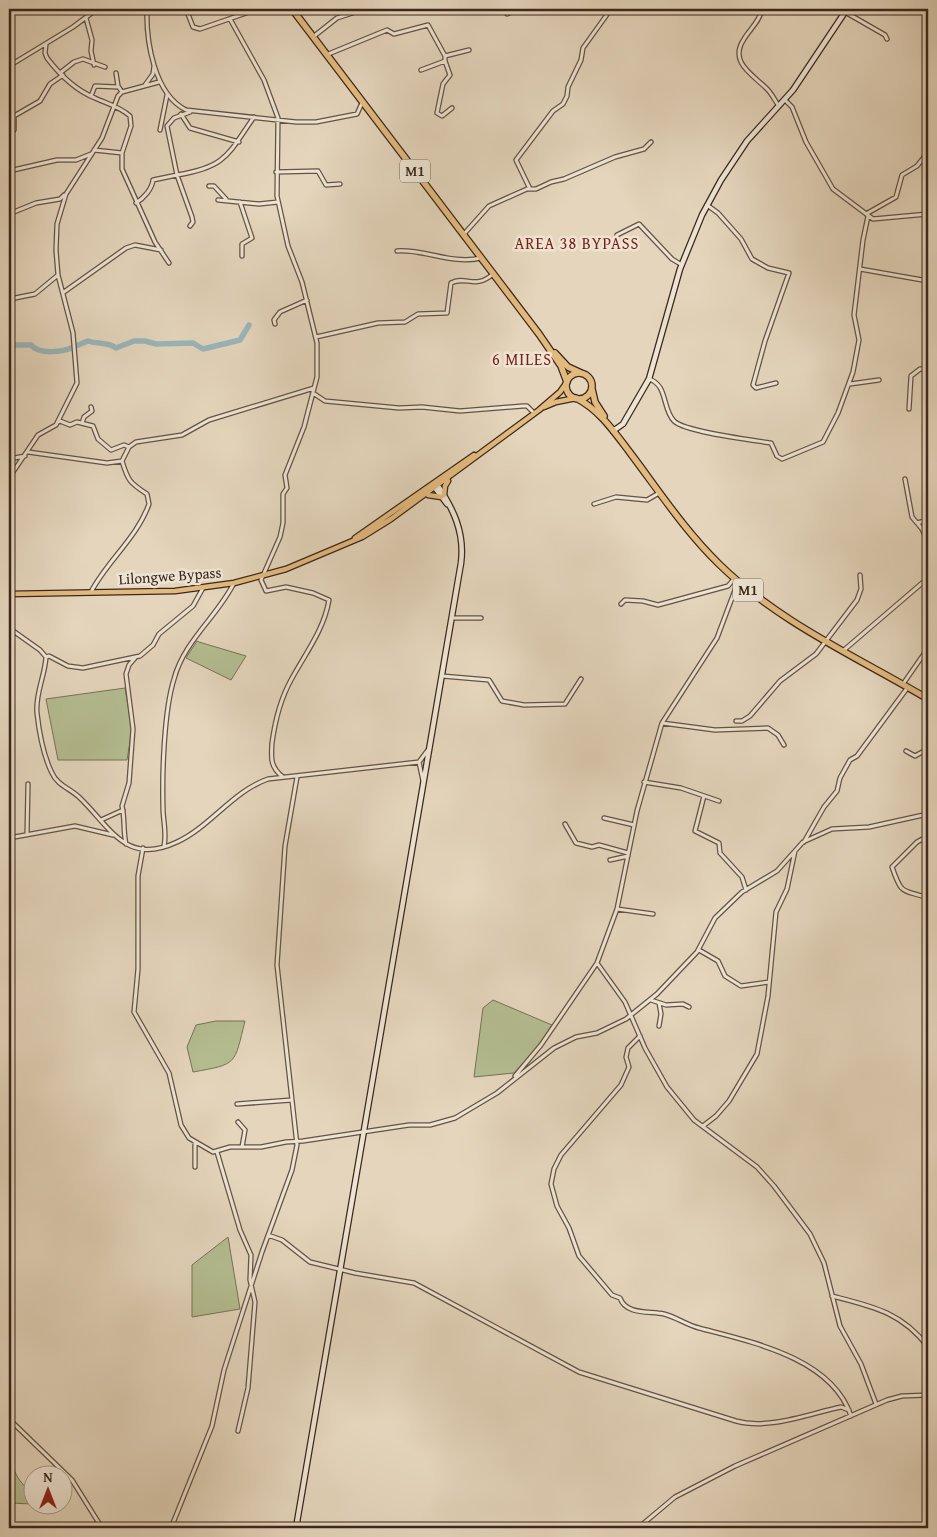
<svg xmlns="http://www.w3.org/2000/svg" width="937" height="1537" viewBox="0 0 937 1537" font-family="'Gentium Book Plus',serif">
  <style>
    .green { fill: #b4bd91; stroke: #787257 }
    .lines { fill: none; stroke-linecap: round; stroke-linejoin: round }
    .river { stroke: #99b6ba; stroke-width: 5.5 }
    .street-casing { stroke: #655245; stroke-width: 5.5 }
    .secondary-casing { stroke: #3b271d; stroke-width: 7 }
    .primary-casing { stroke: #3b271d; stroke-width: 7 }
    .highway-casing { stroke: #3b271d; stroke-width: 8 }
    .street { stroke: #ede4d3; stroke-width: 3 }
    .secondary { stroke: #ede4d3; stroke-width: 4.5 }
    .primary { stroke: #e2ba7e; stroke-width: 4.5 }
    .highway { stroke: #e2ba7e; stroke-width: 5.5 }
    .labels { text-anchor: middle; stroke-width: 5; stroke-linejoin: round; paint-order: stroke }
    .shield { fill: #ede4d3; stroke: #706054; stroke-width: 1 }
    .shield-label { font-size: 14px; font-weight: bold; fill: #3b271d }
    .street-label { font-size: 15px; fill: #3b271d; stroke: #ede4d3 }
    .neighbourhood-label { font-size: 16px; letter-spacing: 1px; fill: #7a1f14; stroke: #ede4d3 }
  </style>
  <rect width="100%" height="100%" fill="#e4d5bc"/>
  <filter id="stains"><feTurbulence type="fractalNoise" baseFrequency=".004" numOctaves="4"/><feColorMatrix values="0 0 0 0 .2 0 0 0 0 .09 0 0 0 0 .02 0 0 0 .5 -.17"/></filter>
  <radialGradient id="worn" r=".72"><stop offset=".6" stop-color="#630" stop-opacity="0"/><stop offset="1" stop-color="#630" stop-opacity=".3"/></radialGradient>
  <path class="green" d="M197 641 199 642 246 656 231 680 186 658Z
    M125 688 132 729 127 760H58L46 699Z
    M493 1000 552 1025 538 1047 514 1073 474 1077 483 1008Z
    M216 1021H245C234 1065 238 1064 193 1072L187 1047 196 1025Z
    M228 1237 240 1309 192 1317V1265Z
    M9 1460 18 1478 32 1496V1504L9 1503Z"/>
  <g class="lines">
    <path class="river" d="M9 345H31C39 355 63 352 74 347
      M76 346 88 341C97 344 109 342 116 348L134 341H145L156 344 193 343 203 349 240 340 249 325"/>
    <g class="street-casing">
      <path id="street" d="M147 9C146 41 154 94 186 110L296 122H316L357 114 362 103
        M186 9 193 27 200 29 258 9
        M503 9 507 14 520 9
        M762 9C760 21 750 29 744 39 728 63 754 75 768 90 772 94 775 101 779 106
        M845 12 885 35 887 39
        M86 18 92 40 91 51 94 65
        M230 19 264 80 278 118 277 196 288 246 302 282 317 343V377L304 427 285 475 287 488 283 494V523L280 537 261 580 266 591 286 587 313 593 329 600C324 630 305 654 291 680 280 700 275 721 272 743 271 758 270 767 283 777
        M313 37 337 18 365 9
        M46 44 45 53 47 58C60 75 75 90 95 98 108 104 120 107 130 116L131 126 122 153
        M326 55 387 30 394 34 428 25 445 56 469 50
        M445 61 450 75 443 84 437 113 442 116 452 108
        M9 66 73 27 97 9
        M421 70 445 61V56
        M60 73 74 62 83 59 105 67
        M116 73 118 86 122 92
        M145 85 153 74 154 66
        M91 96 95 86 118 87
        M785 100 792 107 806 142 833 189 873 219 928 214
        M181 114 190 128 239 142
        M160 130 167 95
        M9 134 14 130V116L40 101 50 84 63 75
        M94 150 122 153V169L155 242 169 263
        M9 171 57 160H76L91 154
        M276 172 318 171 326 185 340 184
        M209 186H214L226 199
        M530 189 516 160 553 111 563 104 567 96 568 87 581 60 583 48 611 9
        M218 200 259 204 278 202
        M240 202 252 238 242 244V256
        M136 203C144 198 152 189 153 180L177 175 167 126 174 118 190 112
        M707 205 718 213 741 239 752 259 768 268 789 273 765 341 753 385 756 388 776 383
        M9 214 36 203 60 199 64 195
        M866 214 896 197 902 175 917 166 928 152
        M190 226 193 222 192 217 177 175C227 167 228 154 254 117
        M464 234 489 206 527 189H536L551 182 564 179 615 157 644 149 651 142
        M617 235 639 224 672 259 682 265
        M397 251C425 249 452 265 481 258
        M860 269 928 281
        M64 292 126 248 135 245 161 250
        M9 305 10 299 35 294 58 275
        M275 324 274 320 280 312 307 300
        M316 337 378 323 405 322 418 314 447 313 451 283C466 275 475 290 493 274
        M649 379C668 385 662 409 674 421 685 432 752 440 771 443L777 456 782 459 823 442 838 413 853 372 859 340 854 315 863 240 868 216
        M850 384 879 380
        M313 393 325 401 399 408 422 407 460 411 523 406H527L534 413
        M909 409 911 376 920 369H928
        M58 422 60 421 70 425 77 422 93 426 98 439 111 450 124 445 129 447
        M82 423 84 417 92 411 91 407
        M28 452 107 463 122 461
        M9 459 25 456
        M9 478 38 435 56 425 77 383 73 333 58 275 56 250 57 224 66 194 102 138 118 96 122 92 159 82
        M905 479 912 517 922 529 928 542
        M594 504 616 497 647 500 659 493
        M917 523 928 520
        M91 592C107 561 137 538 149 504L147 494C130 483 128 481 122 461L129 447 136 442 182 435 209 420 314 388
        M621 604 625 600 643 601 658 605 728 586 734 579
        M452 618H481
        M9 628 40 650 46 657C45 676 35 694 37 713 39 731 44 757 52 773 57 785 71 789 80 798 111 828 126 866 177 842 210 827 233 791 268 779L419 762 428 750
        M844 650 928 578
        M46 657 49 656 68 666 83 668 140 656 153 645 159 634 193 606 203 588
        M442 676 489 680 502 701 524 705 565 704 581 679
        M903 684 928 648
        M736 721H742L750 716 780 681 816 654 857 600 861 589 860 575
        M662 723 715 730 768 728 778 735 784 745
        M906 751 915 756 924 751H928
        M419 762 423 781
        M644 782 681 788 719 801
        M704 796 695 831 719 843 720 853 742 877 746 890
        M604 818 634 825
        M101 820 123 810
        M565 824 576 843 592 847 599 845 628 853
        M27 835 28 784
        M928 836 917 842 892 867C902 896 902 889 928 898
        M9 838 75 826 113 835
        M804 842 824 807 837 791 840 778 850 760 857 756 908 687
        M126 844C123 831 125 818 122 806L129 783 133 729 126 674 129 665 135 658
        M164 846C167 833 163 821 163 808 162 773 164 711 174 679 184 641 217 617 234 583
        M143 848 138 876V969L134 1012 169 1073 181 1125 189 1138 213 1152 230 1147H261L286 1142 303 1141 409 1125H430L455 1118 497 1093 554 1048 576 1037 597 1033 626 1019 657 994 697 952 715 918 742 892 777 871 803 842 832 829 869 827 928 814
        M610 860 628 856
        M617 909 653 914
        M699 950 718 961 725 976 741 986 769 982
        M597 963 625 1002 645 1048 667 1087 694 1120 757 1167 774 1186 810 1234 824 1263 840 1326 861 1364 876 1404
        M651 1000 666 1005 683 1004 689 1007
        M659 1003 661 1014 659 1026
        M640 1036 628 1048 626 1057 629 1067 621 1085 561 1155 554 1169 551 1184 557 1206 569 1228 579 1256 612 1295 620 1298C626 1315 649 1311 664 1314 676 1317 687 1325 699 1328 752 1342 832 1358 851 1416
        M515 1076 541 1045 597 963 617 909 637 811 662 723 717 638 738 582
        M237 1104 292 1100
        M238 1122 245 1130 242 1147
        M703 1126 716 1116 729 1101 757 1054 768 996 776 912 787 889 795 851
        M217 1152 240 1230 251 1255 250 1280 255 1302 248 1388 238 1431
        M195 1167V1142
        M268 1235 282 1240 310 1262 355 1273 414 1283 579 1372 736 1421C769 1430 808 1414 841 1407L849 1410
        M832 1296C871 1306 902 1312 928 1347
        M9 1419 72 1480 102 1528
        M171 1528 212 1426 224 1370 262 1252 292 1170 297 1145 277 965 285 846 297 777
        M638 1528 675 1497 735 1466 887 1400 902 1396 928 1395"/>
    </g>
    <g class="secondary-casing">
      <path id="secondary" d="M613 431 623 424 649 379 680 269 702 215 721 180 747 141 793 90 847 9
        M433 485 447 504
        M296 1528 461 563C465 532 453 508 436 483"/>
    </g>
    <g class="primary-casing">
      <path id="primary" d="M544 407 556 402 576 398
        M428 495 441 497
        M444 495 445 486 448 481
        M355 538 474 455
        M9 594 175 591 234 583 286 569 362 537 391 519 539 410 560 392 567 382"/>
    </g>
    <g class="highway-casing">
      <path id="highway" d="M292 9 539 334 561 366 567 382
        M555 353 568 367 581 373
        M566 386a13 13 0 1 1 26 0a13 13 0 1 1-26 0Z
        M592 389 595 402 604 416
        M576 398C600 410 615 433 631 454 659 491 685 531 719 564 778 622 857 657 928 699"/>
    </g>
    <use href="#street" class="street"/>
    <use href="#secondary" class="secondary"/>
    <use href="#primary" class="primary"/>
    <use href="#highway" class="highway"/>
  </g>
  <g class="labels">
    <g class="shield">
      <rect x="400" y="159.5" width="30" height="23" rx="4"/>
      <rect x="733" y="578.5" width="30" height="23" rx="4"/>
    </g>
    <g class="shield-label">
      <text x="415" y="176">M1</text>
      <text x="748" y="595">M1</text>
    </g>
    <g class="street-label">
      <text transform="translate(170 576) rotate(-4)" y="5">Lilongwe Bypass</text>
    </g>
    <g class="neighbourhood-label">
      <text x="577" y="249">AREA 38 BYPASS</text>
      <text x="522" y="365">6 MILES</text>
    </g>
  </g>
  <rect width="937" height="1537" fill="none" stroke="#e4d5bc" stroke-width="30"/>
  <rect x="10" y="10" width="917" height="1517" fill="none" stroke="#3b271d" stroke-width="2.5"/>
  <rect x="15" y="15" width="907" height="1507" fill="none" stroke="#3b271d"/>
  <g transform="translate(48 1490)"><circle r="24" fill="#ede4d3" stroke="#a6988a"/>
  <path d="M0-4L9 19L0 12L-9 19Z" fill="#8f2418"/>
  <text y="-8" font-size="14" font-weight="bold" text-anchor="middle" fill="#3b271d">N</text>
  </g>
  <rect width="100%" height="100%" filter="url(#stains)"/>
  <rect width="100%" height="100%" fill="url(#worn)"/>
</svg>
